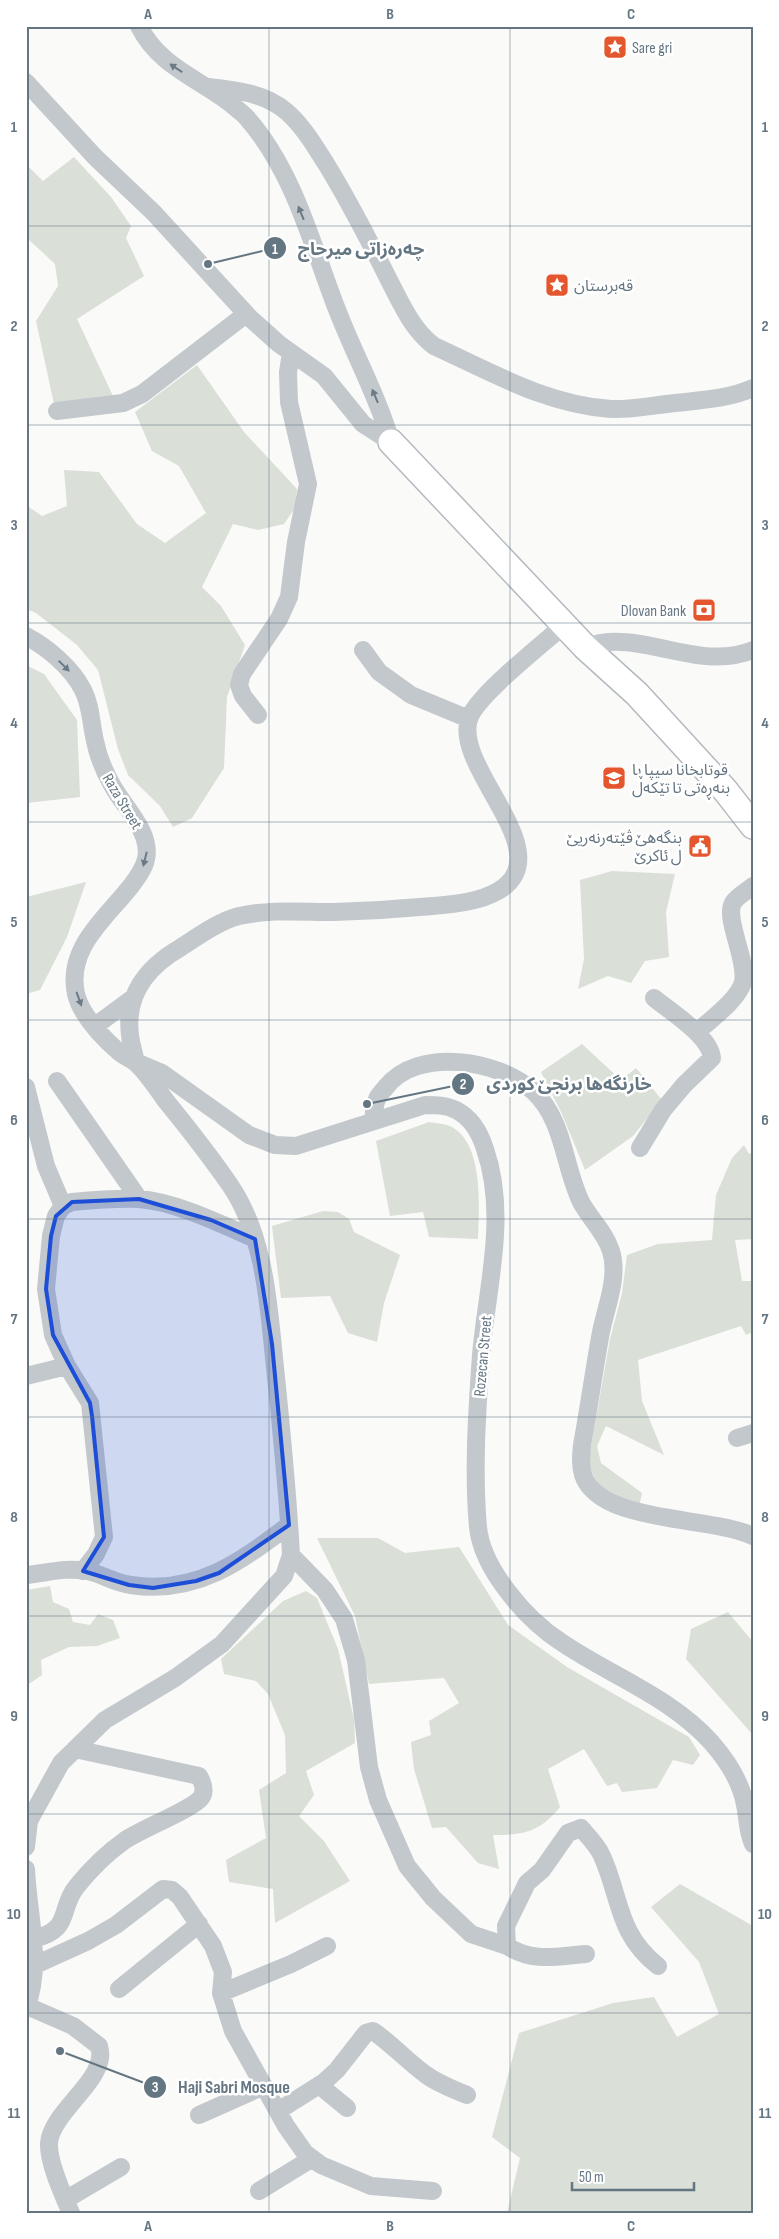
<svg xmlns="http://www.w3.org/2000/svg" width="779" height="2239" viewBox="0 0 779 2239" font-family="'Sofia Sans Condensed','Noto Sans Arabic',sans-serif">
  <style>
    .green { fill: #dadfd7 }
    .lines { fill: none; stroke-linecap: round; stroke-linejoin: round }
    .secondary-casing { stroke: #b3babf; stroke-width: 28 }
    .street { stroke: #c3c8cc; stroke-width: 18 }
    .secondary { stroke: #fff; stroke-width: 25 }
    .oneway { fill: #6a7a87 }
    .marked { fill: #1d4ed8; fill-opacity: 0.2; stroke: #1d4ed8; stroke-width: 4; stroke-linejoin: round }
    .grid { fill: none; stroke: #657683; stroke-width: 1; stroke-opacity: 0.55 }
    .labels { text-anchor: middle; stroke-width: 5; stroke-linejoin: round; paint-order: stroke }
    .poi-label { font-size: 16px; fill: #657683; stroke: #fff; text-anchor: start }
    .street-label { font-size: 16px; fill: #657683; stroke: #fff }
    .leader { fill: none; stroke: #657683; stroke-width: 2 }
    .callout-dot { fill: #657683; stroke: #fff; stroke-width: 2 }
    .mark-label { font-size: 15px; text-anchor: middle; font-weight: bold; fill: #fff }
    .callout-label { font-size: 18px; text-anchor: middle; font-weight: bold; fill: #657683; stroke: #fff; stroke-width: 5; stroke-linejoin: round; paint-order: stroke }
    .neatline { fill: none; stroke: #657683; stroke-width: 2 }
    .grid-label { font-size: 16px; text-anchor: middle; font-weight: bold; fill: #657683 }
  </style>
  <rect width="100%" height="100%" fill="#fafaf8"/>
  <path class="green" d="M74 157 111 197 131 226 126 238 144 276 77 319 113 396 54 404 36 321 58 286 55 264 26 237V164L43 181Z
    M197 365 244 432 297 489 295 508 284 524 258 530 233 524 202 587 221 606 245 645 227 697 224 768 192 818 173 827 160 806 128 775 118 749 98 670 77 645 36 613 26 609V505L42 516 67 506 64 470 99 472 137 524 165 543 206 513 179 466 152 451 135 412Z
    M26 665 44 674 77 720 80 797 26 803Z
    M612 871 675 874 666 912 669 957 645 961 631 983 608 976 578 989 584 959 580 880Z
    M86 882 67 937 40 990 26 994V897Z
    M582 1044 621 1080 636 1068 662 1100 633 1136 585 1170 562 1114 541 1072Z
    M429 1122C435 1123 446 1124 452 1127 484 1145 479 1207 478 1239L429 1237 423 1212 390 1216 376 1141Z
    M744 1145 749 1154 753 1152V1239L735 1240 742 1281H753V1332L746 1335 741 1326 638 1360 642 1401 664 1455 606 1426 597 1446 601 1463 642 1493 639 1507C613 1496 598 1492 588 1463L610 1339 622 1293 627 1255 658 1244 712 1240 716 1195 732 1158Z
    M323 1211 338 1212 349 1219 354 1232 400 1255 384 1303 377 1342 348 1333 330 1296 281 1298 272 1226Z
    M317 1538H378L405 1553 459 1547 508 1625 567 1667 689 1737 700 1755 693 1765 673 1760 657 1788 622 1792 617 1783 607 1786 584 1749 548 1769 560 1807C540 1832 524 1835 493 1835L499 1869 478 1863 446 1827 432 1828 414 1769 411 1742 431 1735 429 1721 459 1703 444 1678 369 1684 355 1616Z
    M50 1586 53 1602 69 1609 73 1622 90 1625 98 1614 113 1620 120 1638 97 1646 69 1647 41 1660 42 1675 26 1686V1590Z
    M306 1591 317 1598 338 1649 354 1719 355 1743 306 1771 314 1795 299 1816 324 1841 350 1881 275 1923 273 1889 229 1882 226 1860 266 1838 259 1790 286 1773 285 1735 268 1694 256 1681 224 1674 221 1659 283 1601Z
    M728 1612 753 1642V1735L686 1659 691 1629Z
    M680 1884 753 1926V2213H507L520 2158 492 2137 519 2033 613 2003 654 1997 677 2037 719 2014 699 1962 651 1907Z"/>
  <g class="lines">
    <g class="secondary-casing">
      <path id="secondary" d="M391 442 585 647 637 694 725 790 753 826"/>
    </g>
    <path class="street" d="M139 26C158 65 197 78 230 103 235 108 242 112 247 118 295 173 312 246 338 312 355 356 378 397 391 442
      M26 82 95 157 154 213 250 318 279 344 324 376 363 424 391 442
      M209 87C236 90 265 93 287 112 304 127 316 148 328 167 351 205 371 244 391 284 403 307 413 330 434 346 491 372 547 405 611 409 632 410 654 405 675 403 702 400 728 399 753 388
      M57 411 123 403 142 394 246 314
      M26 636C47 647 72 668 83 690 91 705 91 724 95 741 98 756 104 771 112 785 123 806 152 832 146 859 144 869 137 878 131 886 106 918 66 948 76 994 81 1015 103 1038 119 1052 125 1057 132 1059 137 1064 148 1074 157 1089 166 1101 188 1128 210 1156 230 1185 267 1239 269 1314 276 1377 282 1436 288 1496 291 1555L284 1576 222 1644 175 1678 105 1720 61 1763 29 1821 26 1847
      M585 647C641 627 696 673 753 650
      M363 650 379 672 411 695 469 719
      M258 715 243 696 239 685 242 674 279 619 289 597 296 542 308 484 289 402 288 372 291 353
      M95 1026 133 998
      M697 1032C710 1020 739 999 743 982 748 960 724 919 733 903 736 897 747 891 753 886
      M136 1062 162 1073 249 1135 275 1145 296 1146 425 1105C436 1105 446 1105 456 1110 472 1118 480 1133 485 1149 508 1216 487 1286 481 1355 477 1411 473 1471 478 1527 482 1569 526 1619 561 1642 611 1676 669 1696 711 1742 726 1759 741 1781 745 1805 748 1818 747 1831 753 1844
      M136 1062C134 1053 131 1044 130 1035 125 995 147 967 180 948 197 937 219 921 239 916 270 909 302 912 334 912 367 911 400 909 433 906 455 904 479 902 498 891 562 853 453 769 469 719 476 696 544 643 564 625
      M57 1081 139 1199
      M26 1087 46 1166 63 1206
      M373 1121C374 1114 374 1106 377 1099 378 1095 383 1091 386 1087 418 1046 500 1060 534 1092 564 1120 564 1167 581 1202 590 1219 605 1232 611 1251 619 1277 606 1307 601 1332 594 1370 589 1407 582 1445 581 1455 580 1465 583 1475 600 1524 711 1516 753 1536
      M640 1148 663 1110 684 1085 712 1058C710 1036 671 1012 654 998
      M26 1376 67 1366
      M737 1438 753 1433
      M291 1555 325 1590 344 1619 356 1660 369 1767 378 1800 407 1866 433 1898 471 1934 507 1946 506 1926 527 1883 542 1870 568 1833 581 1828C588 1836 598 1846 602 1856 621 1898 617 1934 658 1966
      M83 1571 96 1554 104 1537 90 1403 67 1366 53 1335 46 1289 51 1236 56 1216 63 1206 72 1202C94 1200 116 1198 138 1199 174 1201 221 1224 255 1239
      M26 1575C47 1573 66 1567 87 1571 102 1574 115 1583 131 1585 196 1595 240 1562 289 1525
      M26 1869C28 1916 43 1963 26 2009
      M33 1939C73 1930 58 1909 77 1886 90 1870 107 1853 124 1841 141 1829 191 1810 201 1798 206 1791 203 1783 199 1776L75 1749
      M507 1946C534 1963 557 1956 586 1954
      M35 1965 88 1941 116 1925 163 1889 172 1890 180 1897 213 1946 223 1972 221 1993 233 2031 286 2126 305 2153 321 2165 371 2186 433 2191
      M119 1989 199 1924
      M221 1993 291 1964 327 1946
      M27 2006 73 2026 99 2046C100 2050 101 2054 100 2058 97 2085 51 2115 49 2143 48 2162 63 2195 71 2213
      M319 2085 347 2108
      M278 2111 324 2082 337 2070 366 2033 373 2031C392 2044 407 2061 425 2074 438 2084 453 2089 467 2095
      M199 2115 264 2086
      M259 2191 311 2159
      M65 2200 121 2167"/>
    <use href="#secondary" class="secondary"/>
  </g>
  <defs><path id="oneway-solid" d="M-6-.8H1V-3.2L6.5 0L1 3.2V.8H-6Z" transform="scale(1.25)"/></defs>
  <g class="oneway">
    <use href="#oneway-solid" transform="translate(176 68) rotate(-147)"/>
    <use href="#oneway-solid" transform="translate(301 213) rotate(-112)"/>
    <use href="#oneway-solid" transform="translate(375 396) rotate(-113)"/>
    <use href="#oneway-solid" transform="translate(64 666) rotate(45)"/>
    <use href="#oneway-solid" transform="translate(145 859) rotate(104)"/>
    <use href="#oneway-solid" transform="translate(79 999) rotate(70)"/>
  </g>
  <path class="marked" d="M139 1199 211 1220 255 1239 272 1344 289 1525 219 1573 196 1581 153 1588 129 1585 83 1571 104 1537 92 1416 90 1403 53 1335 46 1289 51 1236 56 1216 72 1202Z"/>
  <path class="grid" d="M269 26V2213M510 26V2213M26 226H753M26 425H753M26 623H753M26 822H753M26 1020H753M26 1219H753M26 1417H753M26 1616H753M26 1814H753M26 2013H753"/>
  <defs>
    <g id="sight-square" transform="scale(1.25)"><rect x="-9" y="-9" width="18" height="18" rx="4" fill="#e4572e" stroke="#fff"/><path d="M0-6L1.8-2.2L6-1.7L2.9 1.2L3.7 5.4L0 3.3L-3.7 5.4L-2.9 1.2L-6-1.7L-1.8-2.2Z" fill="#fff"/></g>
    <g id="bank-square" transform="scale(1.25)"><rect x="-9" y="-9" width="18" height="18" rx="4" fill="#e4572e" stroke="#fff"/><path d="M-6-4H6V4H-6ZM0-2.3a2.3 2.3 0 1 0 0 4.6a2.3 2.3 0 1 0 0-4.6Z" fill="#fff"/></g>
    <g id="school-square" transform="scale(1.25)"><rect x="-9" y="-9" width="18" height="18" rx="4" fill="#e4572e" stroke="#fff"/><path d="M0-5L7-2L0 1L-7-2ZM-4 1L0 2.5L4 1V4Q0 6-4 4Z" fill="#fff"/></g>
    <g id="civic-square" transform="scale(1.25)"><rect x="-9" y="-9" width="18" height="18" rx="4" fill="#e4572e" stroke="#fff"/><path d="M-.6-6.5H3V-4.5H.6V-3L4-1V1h2V6H-6V1h2V-1L-.6-3ZM-1.2 2.5V6h2.4V2.5Z" fill="#fff"/></g>
  </defs>
  <g fill-rule="evenodd">
    <use href="#sight-square" x="615" y="47"/>
    <use href="#sight-square" x="557" y="285"/>
    <use href="#bank-square" x="704" y="610"/>
    <use href="#school-square" x="614" y="778"/>
    <use href="#civic-square" x="700" y="846"/>
  </g>
  <g class="labels">
    <g class="poi-label">
      <text x="632" y="53">Sare gri</text>
      <text x="574" y="291">قەبرستان</text>
      <text x="686" y="616" text-anchor="end">Dlovan Bank</text>
      <text x="632" y="775">قوتابخانا سیپا یا<tspan x="632" dy="18">بنەڕەتی تا تێکەڵ</tspan></text>
      <text x="682" y="843" text-anchor="end">بنگەهێ ڤێتەرنەریێ<tspan x="682" dy="18">ل ئاکرێ</tspan></text>
    </g>
    <g class="street-label">
      <text transform="translate(123 801) rotate(59)" y="6">Raza Street</text>
      <text transform="translate(482 1356) rotate(-85)" y="6">Rozecan Street</text>
    </g>
  </g>
  <path class="leader" d="M208 264L275 248M367 1104L463 1084M60 2051L155 2087"/>
  <g class="callout-dot">
    <circle cx="208" cy="264" r="5"/>
    <circle cx="367" cy="1104" r="5"/>
    <circle cx="60" cy="2051" r="5"/>
    <circle cx="275" cy="248" r="12"/>
    <circle cx="463" cy="1084" r="12"/>
    <circle cx="155" cy="2087" r="12"/>
  </g>
  <g class="mark-label">
    <text x="275" y="254">1</text>
    <text x="463" y="1089">2</text>
    <text x="155" y="2092">3</text>
  </g>
  <g class="callout-label">
    <text x="361" y="255">چەرەزاتی میرحاج</text>
    <text x="569" y="1090">خارنگەها برنجێ کوردی</text>
    <text x="234" y="2093">Haji Sabri Mosque</text>
  </g>
  <rect width="779" height="2239" fill="none" stroke="#ffffff" stroke-width="55"/>
  <path d="M572 2182v8h122v-8" fill="none" stroke="#657683" stroke-width="2.5"/>
  <text x="579" y="2182" font-size="15" fill="#657683" stroke="#ffffff" stroke-width="4" paint-order="stroke">50 m</text>
  <rect x="28" y="28" width="724" height="2184" class="neatline"/>
  <g class="grid-label">
    <text x="148" y="19">A</text>
    <text x="390" y="19">B</text>
    <text x="631" y="19">C</text>
    <text x="14" y="132">1</text>
    <text x="765" y="132">1</text>
    <text x="14" y="331">2</text>
    <text x="765" y="331">2</text>
    <text x="14" y="530">3</text>
    <text x="765" y="530">3</text>
    <text x="14" y="728">4</text>
    <text x="765" y="728">4</text>
    <text x="14" y="927">5</text>
    <text x="765" y="927">5</text>
    <text x="14" y="1125">6</text>
    <text x="765" y="1125">6</text>
    <text x="14" y="1324">7</text>
    <text x="765" y="1324">7</text>
    <text x="14" y="1522">8</text>
    <text x="765" y="1522">8</text>
    <text x="14" y="1721">9</text>
    <text x="765" y="1721">9</text>
    <text x="14" y="1919">10</text>
    <text x="765" y="1919">10</text>
    <text x="14" y="2118">11</text>
    <text x="765" y="2118">11</text>
    <text x="148" y="2231">A</text>
    <text x="390" y="2231">B</text>
    <text x="631" y="2231">C</text>
  </g>
</svg>
